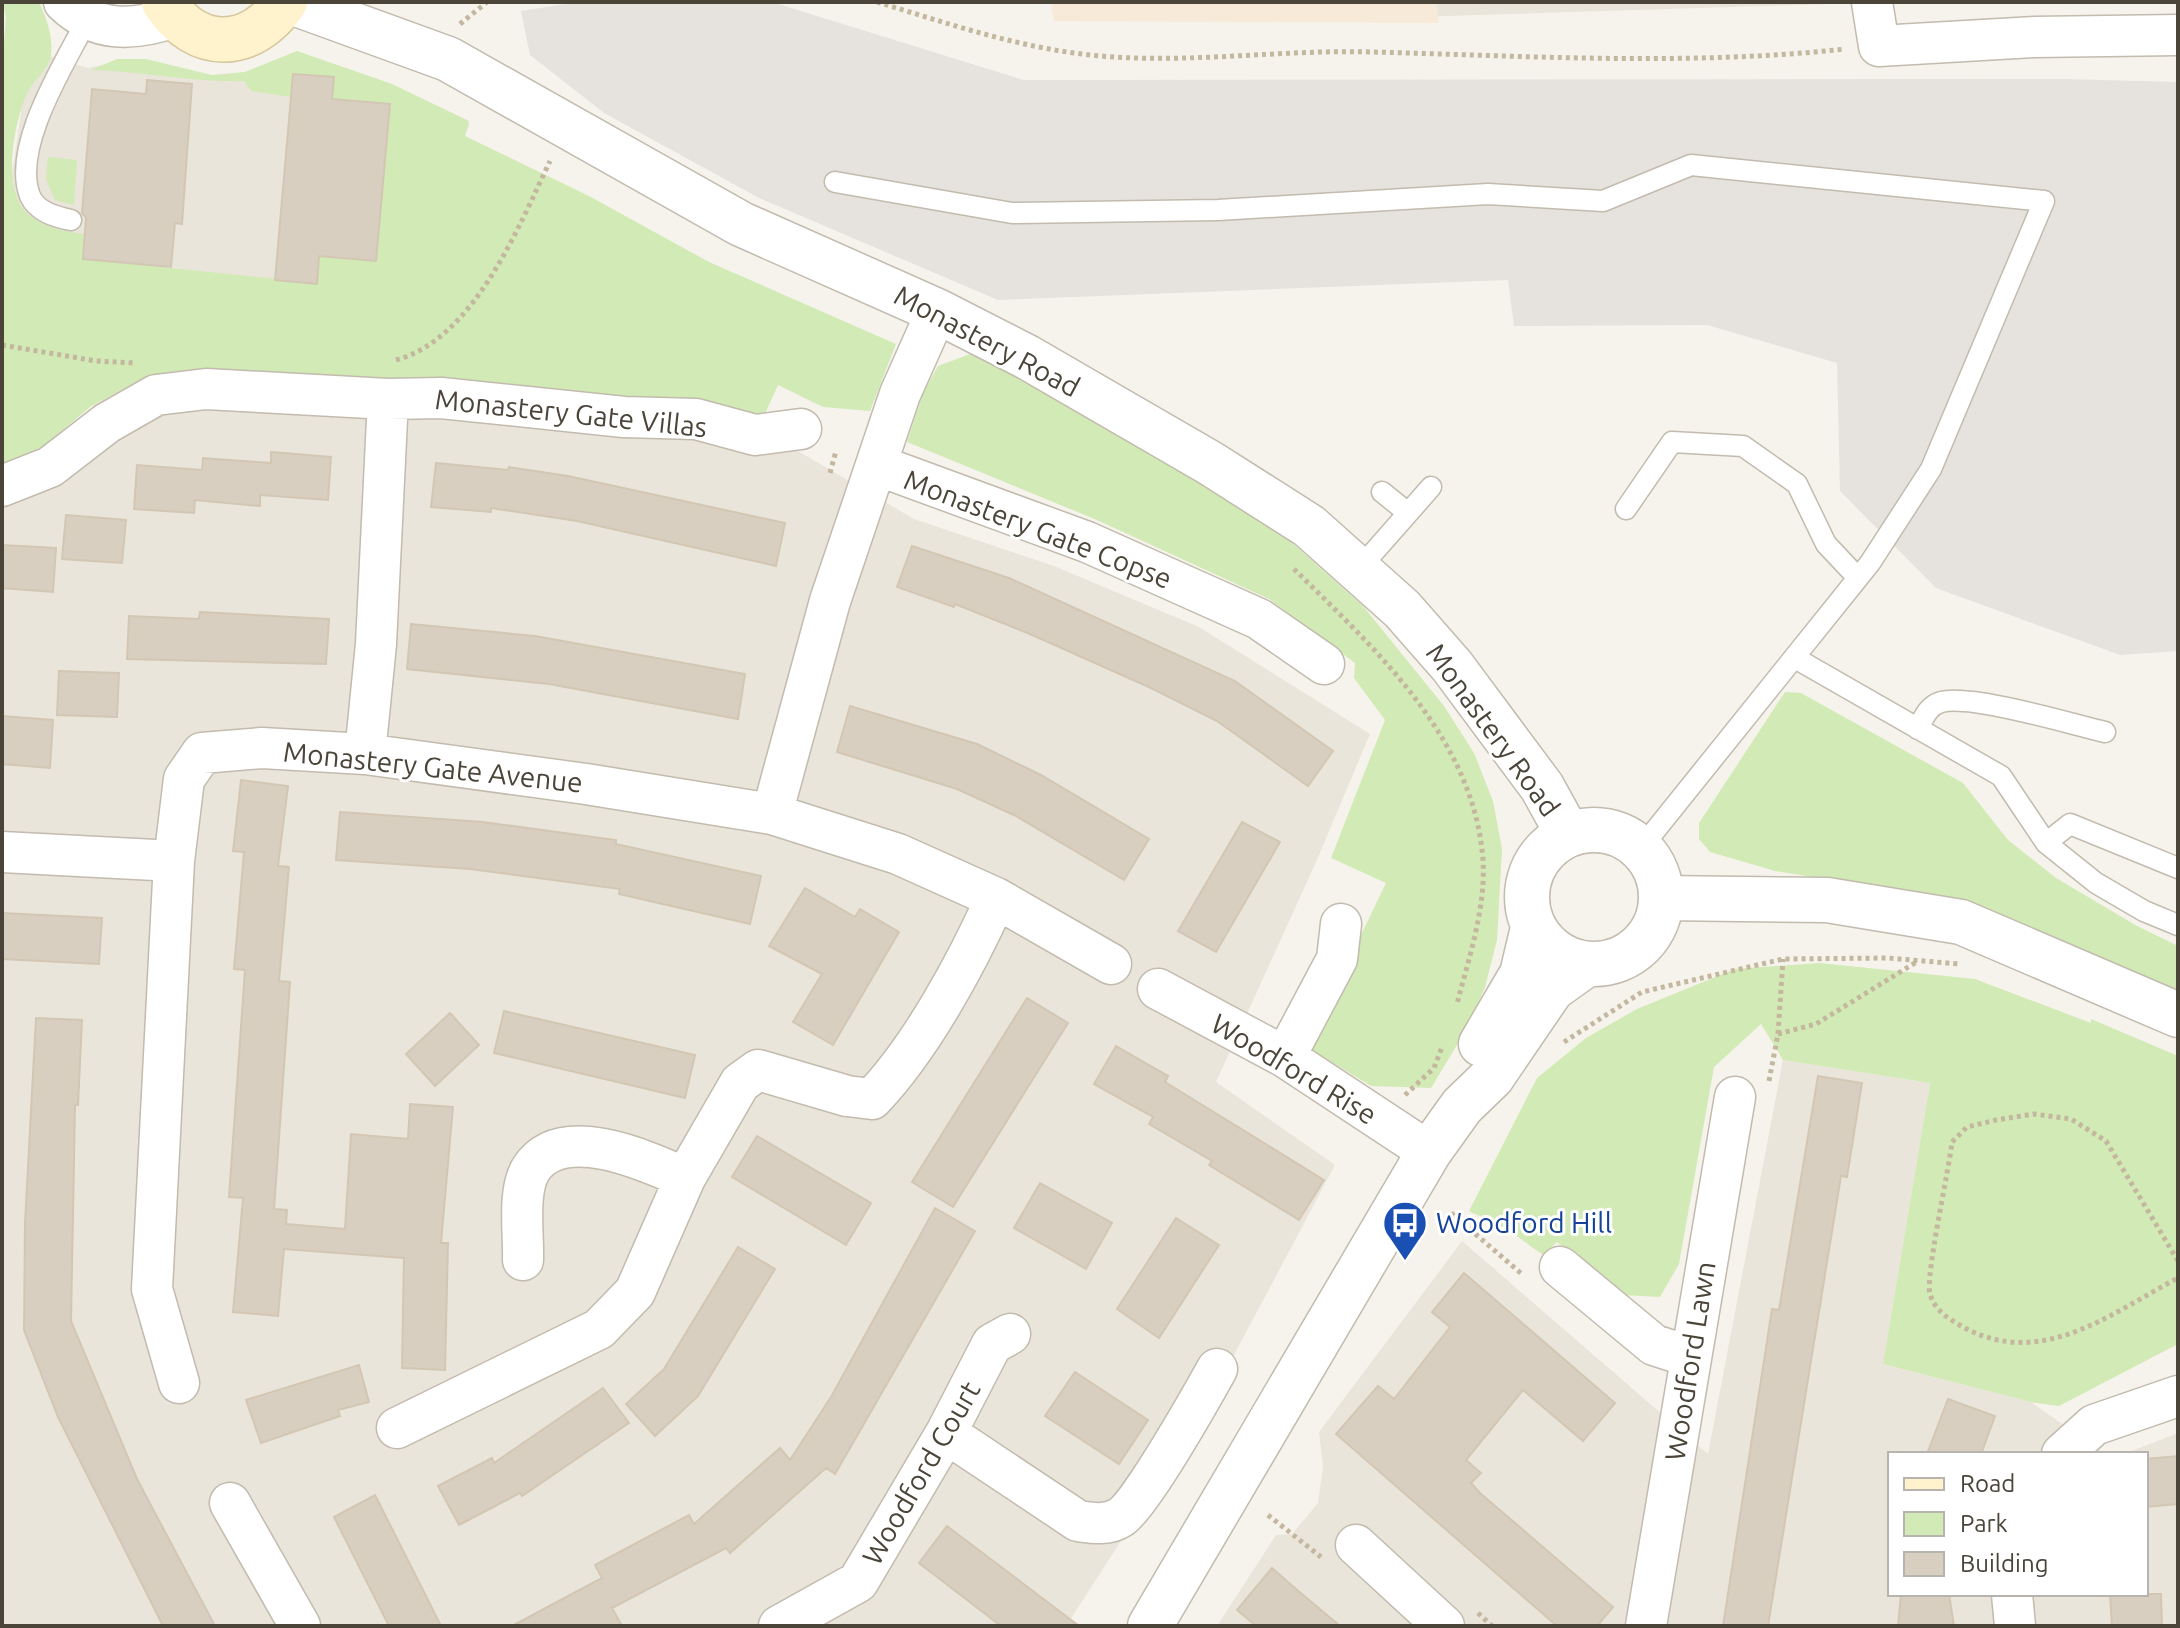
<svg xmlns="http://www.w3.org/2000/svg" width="2180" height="1628" viewBox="0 0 2180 1628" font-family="Ubuntu,sans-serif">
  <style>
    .residential { fill: #eae5da }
    .commercial { fill: #f7ead8 }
    .industrial { fill: #e6e2dd }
    .green { fill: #d2eab5 }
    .building { fill: #d8cfc1; stroke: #d3c7b4; stroke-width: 2 }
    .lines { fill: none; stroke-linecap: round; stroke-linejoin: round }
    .service-casing { stroke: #c2bbae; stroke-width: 23 }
    .minor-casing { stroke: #c2bbae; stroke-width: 43 }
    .tertiary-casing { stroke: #c2bbae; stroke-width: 47 }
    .secondary-casing { stroke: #d6c79b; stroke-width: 47 }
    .path { stroke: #c4b79f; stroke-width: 5; stroke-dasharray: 4 4; stroke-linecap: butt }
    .service { stroke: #fff; stroke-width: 20 }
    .minor { stroke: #fff; stroke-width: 40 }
    .tertiary { stroke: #fff; stroke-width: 44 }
    .secondary { stroke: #fff3cd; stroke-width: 44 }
    .labels { text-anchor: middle; stroke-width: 6; stroke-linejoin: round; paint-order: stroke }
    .street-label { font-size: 28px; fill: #4b4439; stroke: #fff }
    .transit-label { font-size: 28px; fill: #164399; stroke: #fff; text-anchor: start }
  </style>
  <rect width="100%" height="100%" fill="#f6f3ec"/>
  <path class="residential" d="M1413 2H1894L1416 17Z
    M30 50 88 68 116 62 219 76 258 70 366 75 470 124 390 284 130 305 4 229Z
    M154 399 503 412 798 451 914 519 1054 566 1199 627 1370 734 1316 862 1216 1082 1335 1165 1200 1419 1066 1626H2V488Z
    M1783 1060 1930 1083 1883 1364 2031 1402 2105 1454H1890V1594H2146V1454H2124L2178 1433V1626H1217L1276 1535 1292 1534 1318 1503 1323 1467 1319 1432 1462 1241 1708 1454Z"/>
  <path class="commercial" d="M1051 2H1436L1439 23 1054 21Z"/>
  <path class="industrial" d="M578 2H772L1024 80 2063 79 2178 82V651L2120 655 1936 588 1840 491 1837 363 1707 325 1514 326 1508 280 998 300 759 198 604 113 530 55 521 11Z"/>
  <path class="green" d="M2 2H39C47 20 53 35 51 55 49 70 31 82 26 96 14 124 1 191 28 214 43 227 65 232 85 234L83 259 317 283 320 247 331 257 376 261 389 104 342 100 332 105 333 77 293 74 291 97 251 91 244 81C194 83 142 71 91 70L117 59H146L212 75 245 72 297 51 392 84 469 121 465 136 589 196 709 262 896 344 870 411 823 407 778 385 760 425 499 388 143 378 90 407 32 456 2 469V71L6 17Z
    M48 157 77 160 74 205 55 200 46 179Z
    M973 353 1207 485 1282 534 1363 606 1444 706 1474 753 1493 801 1502 849 1497 940 1485 987 1469 1025 1431 1088 1371 1086 1307 1047 1386 883 1331 858 1385 720 1354 678 1355 663 1269 599 1097 520 907 442 923 393 938 366Z
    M1785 692 1801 693 1963 783 2008 840 2056 878 2137 926 2178 946V1000L1872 886 1775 871 1710 852 1699 839V823Z
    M1819 963 1975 979 2091 1023V1019L2178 1056V1344L2059 1406 2031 1402 1883 1364 1930 1083 1783 1060 1761 1024 1714 1067 1679 1264 1660 1297 1623 1295 1557 1242 1543 1255 1507 1229 1469 1211 1537 1078 1586 1038 1637 1009 1735 969Z"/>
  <path class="building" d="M293 74 334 77 332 99 390 104 376 261 319 256 317 284 275 280Z
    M147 80 192 84 182 224 175 223 171 267 83 259 86 218 82 213 92 89 146 94Z
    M271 452 331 457 328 500 260 495V506L195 500 194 513 134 509 137 465 202 470 203 458 271 463Z
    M436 463 508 470 509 467 568 476 785 523 776 566 577 521 491 508V512L431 507Z
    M66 515 126 520 122 563 62 559Z
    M2 545 56 548 53 592 2 588Z
    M912 546 1009 578 1235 681 1333 751 1308 786 1217 721 1151 688 1030 634 955 604 954 607 897 587Z
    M200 612 329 619 326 664 127 659 129 616 199 619Z
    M411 624 535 636 745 674 738 719 549 684 407 669Z
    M59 671 119 673 117 717 57 715Z
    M850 706 977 744 1041 775 1149 839 1124 880 1016 816 957 789 837 752Z
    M2 716 53 720 50 768 2 764Z
    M241 780 288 786 278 866 289 867 279 981 290 982 274 1209 287 1210 286 1224 345 1229 351 1134 408 1139 410 1104 453 1107 441 1243H448L445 1370 402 1368 404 1258 284 1249 278 1316 233 1312 243 1198 229 1197 245 970 234 969 244 852 233 851Z
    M340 812 483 822 616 840V844L761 876 750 924 619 894 620 889 470 869 336 860Z
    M1242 822 1280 842 1216 952 1178 931Z
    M805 888 855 917 860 909 899 932 833 1045 793 1022 822 974 769 946Z
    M2 913 102 918 99 964 2 959Z
    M1027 998 1068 1023 953 1207 912 1182Z
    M504 1011 695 1055 685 1098 494 1053Z
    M450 1013 479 1045 435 1086 406 1054Z
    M36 1018 82 1020 78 1105H75L71 1321 137 1479 215 1626H163L58 1417 24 1330 25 1223Z
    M1116 1046 1168 1076 1165 1082 1324 1180 1299 1220 1209 1165 1212 1161 1149 1124 1153 1117 1094 1084Z
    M1818 1076 1862 1083 1847 1177 1841 1176 1768 1626H1723L1772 1309 1779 1310Z
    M757 1136 871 1203 846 1245 732 1177Z
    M1040 1183 1112 1223 1086 1269 1014 1228Z
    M935 1208 975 1231 835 1474 826 1468 730 1553 726 1548 612 1608 622 1626H512L602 1578 595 1565 689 1515 694 1524 780 1448 790 1460 831 1397Z
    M1176 1218 1219 1245 1159 1338 1117 1309Z
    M738 1247 775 1269 698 1396 655 1436 626 1404 664 1369Z
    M1464 1273 1615 1403 1583 1441 1523 1390 1466 1460 1481 1473 1471 1483 1480 1493 1613 1607 1597 1626H1557L1336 1434 1378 1386 1394 1399 1450 1327 1432 1312Z
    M359 1365 369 1402 338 1410 340 1416 261 1443 246 1400Z
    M1075 1372 1148 1420 1119 1464 1045 1416Z
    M603 1388 629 1423 522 1496 520 1493 459 1525 438 1486 492 1458 494 1463Z
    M1948 1399 1995 1416 1981 1454H1927Z
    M2178 1456V1504L2146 1507V1459Z
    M375 1495 423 1590 441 1626H389L334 1517Z
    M947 1526 1079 1626H1001L919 1563Z
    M1272 1568 1296 1589 1340 1626H1256L1237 1610Z
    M1901 1594H1949L1954 1626H1898Z
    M2110 1594H2161L2162 1626H2112Z"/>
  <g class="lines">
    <g class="service-casing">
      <path id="service" d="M835 182 1012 213 1218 210 1488 194 1603 201 1691 165 2044 201 1931 469 1870 563 1641 848
        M71 220C56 217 37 212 30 196 11 147 65 63 87 20
        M1382 492 1408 513
        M1626 509 1672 442 1743 446 1797 484 1826 544 1858 578
        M1358 570 1431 487
        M1795 658 2001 776 2046 843 2096 883 2144 911 2178 925
        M1918 729C1924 717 1928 706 1941 702 1971 694 2071 724 2105 732
        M2046 843 2070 824 2178 868"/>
    </g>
    <g class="minor-casing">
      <path id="minor" d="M64 2C96 33 134 31 174 17
        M1872 2 1879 46 2035 37 2178 35
        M877 465 1087 542 1259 619 1324 664
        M2 486 50 467 107 423 156 395 206 389 388 399 441 398 624 417 696 419 755 435 801 429
        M365 754 376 644 388 399
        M772 814 830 601 900 394 937 311
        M2 852 174 861
        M1158 989 1285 1057 1429 1152
        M1285 1057 1337 959 1341 924
        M523 1260C524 1235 517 1191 531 1169 562 1122 647 1161 685 1178
        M1560 1267 1654 1345 1691 1357
        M179 1383 152 1289 174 861 184 779 202 753 262 748 365 754 586 784 772 814 898 854 996 898 1111 964
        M397 1428 599 1329 635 1292 685 1178 740 1083 758 1070 847 1096 872 1099C921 1048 967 963 996 898
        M946 1433 1078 1521C1092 1523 1108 1526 1121 1517 1141 1504 1202 1396 1217 1369
        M2062 1454 2094 1425 2178 1396
        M230 1503 300 1626
        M1356 1545 1444 1626
        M2012 1594 2015 1626
        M779 1626 858 1582 946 1433 992 1344 1010 1334
        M1646 1626 1735 1097"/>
    </g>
    <g class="tertiary-casing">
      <path id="tertiary" d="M291 2 448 59 741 224 937 311 1027 357 1210 463 1309 526 1402 609 1452 666 1542 787 1568 834
        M1527 897a67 67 0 1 1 134 0a67 67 0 1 1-134 0Z
        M1662 898 1827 900 1961 922 2178 1015
        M1481 1044 1522 974 1533 928
        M1150 1626 1429 1152 1462 1106 1492 1077 1552 989 1587 964"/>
    </g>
    <g class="secondary-casing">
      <path id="secondary" d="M164 2C197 53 251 51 285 2"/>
    </g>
    <path class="path" d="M877 2C943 22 1014 46 1082 54 1178 66 1277 49 1373 52 1529 56 1689 66 1845 49
      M460 24 487 2
      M2 345 96 361 136 363
      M396 360C474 339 519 226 550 161
      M830 473 836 451
      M1294 569C1375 649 1474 738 1483 860 1486 908 1469 957 1457 1004
      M1778 1034 1816 1024 1918 961
      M1564 1042 1642 992 1783 959 1888 958 1959 964
      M1769 1081 1778 1034 1783 959
      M1405 1095 1434 1068 1442 1047
      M1451 1213 1523 1275
      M2178 1261 2106 1141 2071 1119 2034 1114 1996 1120 1967 1127 1952 1142C1949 1170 1925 1277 1930 1294 1935 1311 1949 1319 1963 1327 2042 1370 2111 1313 2178 1278
      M1268 1515 1321 1557
      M1478 1613 1492 1626"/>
    <use href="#service" class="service"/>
    <use href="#minor" class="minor"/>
    <use href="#tertiary" class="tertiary"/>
    <use href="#secondary" class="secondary"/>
  </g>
  <defs>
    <g id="bus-pin" transform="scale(2.3)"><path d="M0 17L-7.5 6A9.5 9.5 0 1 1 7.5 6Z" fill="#1a4fb4" stroke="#fff"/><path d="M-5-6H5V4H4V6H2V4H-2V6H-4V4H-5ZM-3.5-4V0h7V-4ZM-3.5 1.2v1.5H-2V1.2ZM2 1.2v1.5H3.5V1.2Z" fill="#fff"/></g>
  </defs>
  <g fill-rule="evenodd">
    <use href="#bus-pin" x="1405" y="1223"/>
  </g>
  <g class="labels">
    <g class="street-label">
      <text transform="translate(987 341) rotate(28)" y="10">Monastery Road</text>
      <text transform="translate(571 413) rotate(6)" y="10">Monastery Gate Villas</text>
      <text transform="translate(1038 529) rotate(21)" y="10">Monastery Gate Copse</text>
      <text transform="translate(1493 730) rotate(54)" y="10">Monastery Road</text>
      <text transform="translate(433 767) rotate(6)" y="10">Monastery Gate Avenue</text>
      <text transform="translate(1294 1069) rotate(31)" y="10">Woodford Rise</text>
      <text transform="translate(1690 1361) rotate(-81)" y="10">Woodford Lawn</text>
      <text transform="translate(921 1473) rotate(-60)" y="10">Woodford Court</text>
    </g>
    <g class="transit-label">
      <text x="1436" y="1233">Woodford Hill</text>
    </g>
  </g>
  <rect width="2180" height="1628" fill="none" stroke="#4b4439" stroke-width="8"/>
  <rect x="1888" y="1452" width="260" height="144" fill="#ffffff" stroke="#b7b4b0" stroke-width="2"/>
  <rect x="1904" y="1478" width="40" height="12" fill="#fff3cd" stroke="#b7b4b0" stroke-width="2"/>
  <text x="1960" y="1492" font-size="24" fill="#4b4439">Road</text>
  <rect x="1904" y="1512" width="40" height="24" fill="#d2eab5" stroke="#b7b4b0" stroke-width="2"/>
  <text x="1960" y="1532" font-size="24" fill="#4b4439">Park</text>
  <rect x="1904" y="1552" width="40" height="24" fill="#d8cfc1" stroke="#b7b4b0" stroke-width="2"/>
  <text x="1960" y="1572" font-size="24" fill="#4b4439">Building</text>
</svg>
